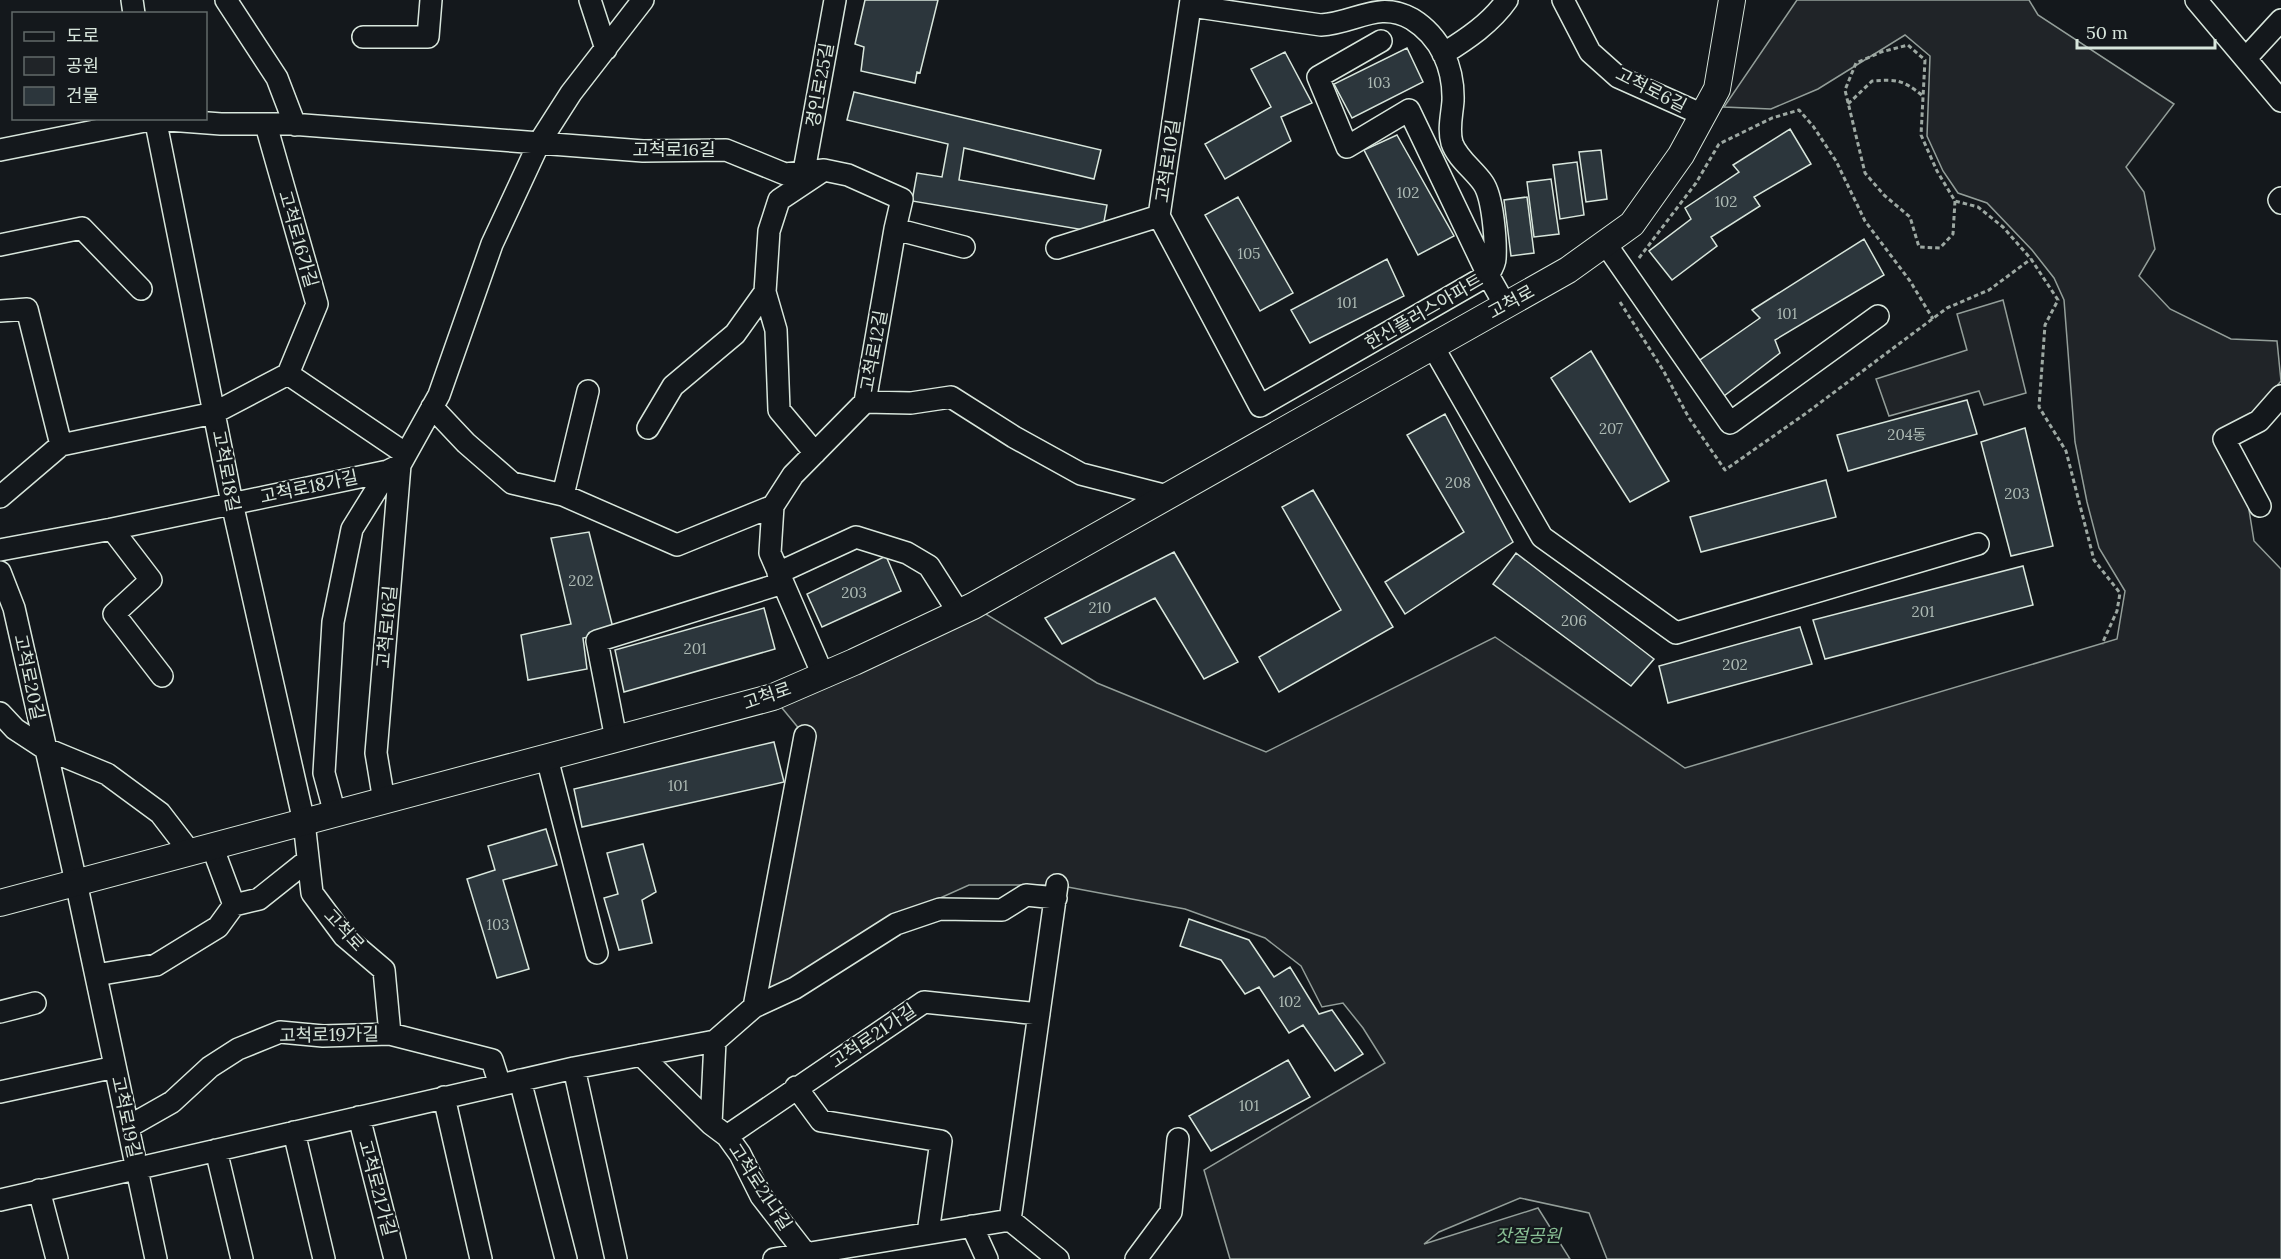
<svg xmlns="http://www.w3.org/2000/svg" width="2281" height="1259" viewBox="0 0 2281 1259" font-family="Lora,'Noto Sans KR',serif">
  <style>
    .green { fill: #202428; stroke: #939e99; stroke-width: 1.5 }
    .building { fill: #2c363c; stroke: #d8e6dc; stroke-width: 1.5 }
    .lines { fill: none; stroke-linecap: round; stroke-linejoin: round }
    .minor-casing { stroke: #d8e6dc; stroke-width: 24 }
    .major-casing { stroke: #d8e6dc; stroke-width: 28 }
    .path { stroke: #9da8a2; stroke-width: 3; stroke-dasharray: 4.5 3; stroke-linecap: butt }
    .minor { stroke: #14181c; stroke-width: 21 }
    .major { stroke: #14181c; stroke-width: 26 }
    .labels { text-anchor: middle; stroke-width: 4.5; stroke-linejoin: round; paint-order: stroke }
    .number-label { font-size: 15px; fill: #adbab4 }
    .street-label { font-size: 18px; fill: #d8e6dc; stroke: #14181c }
    .park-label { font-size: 18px; font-style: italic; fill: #8ac095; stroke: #14181c }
  </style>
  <rect width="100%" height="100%" fill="#14181c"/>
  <path class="green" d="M1797 0H2029L2038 15 2174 104 2126 167 2144 192 2155 249 2139 276 2170 309 2231 339 2277 341 2281 381 2258 409 2218 434 2246 491 2254 541 2281 569V1259H1607L1589 1213 1520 1198 1439 1232 1424 1244 1538 1208 1570 1259H1230L1204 1170 1385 1063 1363 1028 1343 1003 1322 1007 1301 966 1265 938 1185 909 1057 885H969L869 930 754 1007 805 736 773 697 973 606 1097 683 1266 752 1495 637 1685 768 2117 639 2125 591 2099 548 2087 502 2075 442 2064 300 2054 278 2032 250 1987 203 1958 193 1943 171 1927 136 1930 56 1905 35 1818 89 1771 109 1724 107Z
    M2003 300 2026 393 1984 405 1979 391 1889 416 1876 379 1967 350 1957 314Z"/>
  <path class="building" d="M865 0H938L920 73 917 72 915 83 861 71 864 47 855 44Z
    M1407 48 1423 82 1352 118 1334 84Z
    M1285 52 1312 103 1281 117 1291 141 1225 179 1205 144 1271 107 1251 69Z
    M854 92 1101 150 1094 179 964 148 959 180 1107 205 1102 233 912 201 917 173 942 177 948 144 847 120Z
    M1790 129 1811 164 1754 197 1760 206 1711 237 1717 246 1672 280 1649 251 1691 219 1685 208 1739 172 1733 165Z
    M1397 135 1454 236 1418 255 1364 150Z
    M1601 150 1607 199 1586 202 1579 152Z
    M1577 162 1584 215 1560 219 1553 165Z
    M1551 179 1559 234 1534 237 1527 182Z
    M1238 197 1293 293 1260 311 1205 215Z
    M1527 197 1534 253 1511 256 1504 200Z
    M1864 239 1884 275 1775 340 1780 353 1724 396 1697 362 1760 318 1752 310Z
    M1387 259 1404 296 1310 343 1291 310Z
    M1591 351 1669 481 1630 502 1551 378Z
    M1967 400 1977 434 1848 471 1837 435Z
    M1445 414 1513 542 1405 614 1385 582 1464 532 1407 435Z
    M2025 428 2053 546 2011 556 1981 442Z
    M1826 480 1836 517 1701 552 1690 517Z
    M1313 490 1393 627 1279 692 1259 657 1341 610 1282 507Z
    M589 532 614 632 583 638 587 669 528 680 521 635 571 624 551 538Z
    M1174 552 1238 662 1204 679 1155 598 1062 644 1045 618Z
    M1516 553 1654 659 1631 686 1493 584Z
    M886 556 901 591 822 627 807 594Z
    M2023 566 2033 605 1825 659 1813 620Z
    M764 608 775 649 624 692 615 650Z
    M1800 627 1812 664 1668 703 1659 666Z
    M774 742 784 782 582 827 574 789Z
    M546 829 557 865 503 880 529 969 497 978 467 879 495 870 488 846Z
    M643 844 656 892 642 900 652 943 619 950 604 898 618 894 607 853Z
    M1189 919 1249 940 1274 977 1290 967 1319 1014 1332 1010 1363 1054 1335 1071 1303 1025 1289 1033 1259 987 1245 994 1221 960 1180 946Z
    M1288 1060 1310 1097 1211 1151 1189 1116Z"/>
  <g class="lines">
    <g class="minor-casing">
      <path id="minor" d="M132 0 134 14
        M226 0 277 78 295 125
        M590 0 606 49
        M1563 0 1590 52 1618 77 1703 115
        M2196 0 2281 101
        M1191 6 1321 25C1356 23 1378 0 1412 19 1441 37 1454 68 1453 101 1452 115 1448 129 1452 143 1457 158 1474 170 1483 183 1493 197 1496 241 1495 259 1495 264 1491 270 1488 275L1505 305
        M363 37H428L431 0
        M1443 54C1467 39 1491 23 1507 0
        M2246 58 2281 20
        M155 118 232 503 304 822 312 893 344 936 384 970 390 1034
        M0 150 155 119 221 124H291L643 151 726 150 785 174 824 170 848 175 902 199 895 229 964 247
        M804 171 835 0
        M2281 198 2279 200 2281 203
        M1159 216 1260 406 1488 275 1409 110 1347 147 1318 77 1381 41
        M1159 216 1191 0
        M1605 243 1730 423 1878 316
        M0 245 82 228 141 289
        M1057 248 1159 216
        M0 311 27 309 61 445
        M1432 345 1542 537 1676 633 1978 544
        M288 374 406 454
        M865 402 911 403 951 397 1014 437 1081 474 1167 496
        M432 407 466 443 512 483 563 495 677 545 773 506
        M648 428 673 386 735 334 765 292
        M815 453 779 410 776 330 765 292 769 231 779 200 821 172
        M563 495 588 391
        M0 497 61 445 214 413 288 374 317 304 266 125
        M2260 506 2224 439 2259 421 2281 396
        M112 529 151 580 114 614 162 676
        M0 550 112 529 388 471 400 465
        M0 572 14 608 76 882 156 1259
        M778 573 856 537 907 553 929 566 959 613
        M823 675 770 553 773 506 793 475 865 402 895 229
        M0 713 15 729 44 748 107 774 160 813 190 852
        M616 739 597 641 783 583
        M547 758 597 953
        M384 801 376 753 400 465 439 395 492 244 539 143 571 93 643 0
        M335 814 324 773 333 622 352 529 388 471
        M234 905 259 899 308 860
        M96 975 156 965 218 927 234 905 212 846
        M754 1007 805 736
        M0 1012 35 1003
        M641 1055 711 1124 727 1136 740 1154 761 1196 806 1254
        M574 1068 616 1259
        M520 1080 566 1259
        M796 1087 821 1121 941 1141 928 1233
        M0 1092 115 1067
        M444 1097 481 1259
        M359 1117 395 1259
        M711 1124 715 1041
        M128 1127 172 1102 210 1067 238 1049 280 1032 323 1036 390 1034 492 1060 500 1085
        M294 1132 324 1259
        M727 1136 924 1002 1039 1014
        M216 1150 242 1259
        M39 1190 57 1259
        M0 1200 574 1068 715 1041 754 1007 795 988 896 924 940 909 1002 910 1026 895 1056 898
        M1010 1220 1057 885
        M972 1226 987 1259
        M774 1259 1010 1220 1058 1259
        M1136 1259 1171 1212 1178 1139"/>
    </g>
    <g class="major-casing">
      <path id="major" d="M0 903 773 697 854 662 973 606 1568 270 1632 224 1681 155 1717 89 1732 0"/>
    </g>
    <path class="path" d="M1848 104 1872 81C1897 79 1903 80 1923 96
      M1955 201 1953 234 1940 248 1919 247 1910 217 1884 195 1865 173 1845 90 1856 63 1881 52 1908 45 1925 60 1921 135 1937 171 1955 201 1978 207 2003 227 2031 259 2058 300 2045 325 2039 407 2066 451 2094 560 2120 593 2117 611 2102 644
      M1639 258 1696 183 1719 144 1772 118 1799 110 1813 126 1836 161 1865 221 1910 281 1933 319
      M1620 302 1663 370 1689 418 1725 470 1805 414 1947 308 1989 290 2031 259"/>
    <use href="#minor" class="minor"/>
    <use href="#major" class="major"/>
  </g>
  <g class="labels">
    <g class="number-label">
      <text x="1379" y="88">103</text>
      <text x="1408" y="198">102</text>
      <text x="1726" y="207">102</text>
      <text x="1249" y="259">105</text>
      <text x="1347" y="308">101</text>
      <text x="1787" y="319">101</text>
      <text x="1611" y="434">207</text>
      <text x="1907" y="440">204동</text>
      <text x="1458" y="488">208</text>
      <text x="2017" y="499">203</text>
      <text x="581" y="586">202</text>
      <text x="854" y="598">203</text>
      <text x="1100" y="613">210</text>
      <text x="1923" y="617">201</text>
      <text x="1574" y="626">206</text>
      <text x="695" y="654">201</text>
      <text x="1735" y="670">202</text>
      <text x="678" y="791">101</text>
      <text x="498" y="930">103</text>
      <text x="1290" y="1007">102</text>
      <text x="1249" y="1111">101</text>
    </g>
    <g class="street-label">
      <text transform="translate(820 85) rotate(-80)" y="6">경인로25길</text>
      <text transform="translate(1651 90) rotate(27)" y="6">고척로6길</text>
      <text x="674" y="156">고척로16길</text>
      <text transform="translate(1168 161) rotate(-82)" y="6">고척로10길</text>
      <text transform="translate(298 239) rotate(74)" y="6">고척로16가길</text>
      <text transform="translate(1511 302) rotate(-29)" y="6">고척로</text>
      <text transform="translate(1424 312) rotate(-30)" y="6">한신플러스아파트</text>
      <text transform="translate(874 351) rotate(-80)" y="6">고척로12길</text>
      <text transform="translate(226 471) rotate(79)" y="6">고척로18길</text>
      <text transform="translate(309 487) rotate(-12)" y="6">고척로18가길</text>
      <text transform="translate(387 627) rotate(-85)" y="6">고척로16길</text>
      <text transform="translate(29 677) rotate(78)" y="6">고척로20길</text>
      <text transform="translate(767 696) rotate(-19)" y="6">고척로</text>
      <text transform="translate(344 930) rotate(47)" y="6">고척로</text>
      <text transform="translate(329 1035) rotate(-1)" y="6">고척로19가길</text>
      <text transform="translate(873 1036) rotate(-34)" y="6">고척로21가길</text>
      <text transform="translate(126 1117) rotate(78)" y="6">고척로19길</text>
      <text transform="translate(760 1187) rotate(57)" y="6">고척로21나길</text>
      <text transform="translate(377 1188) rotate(75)" y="6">고척로21가길</text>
    </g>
    <g class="park-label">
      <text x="1528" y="1242">잣절공원</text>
    </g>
  </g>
  <rect x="12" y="12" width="195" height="108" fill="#14181c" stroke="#626a69" stroke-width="1.5"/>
  <rect x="24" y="32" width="30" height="9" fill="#14181c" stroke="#626a69" stroke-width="1.5"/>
  <text x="66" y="42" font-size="18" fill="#d8e6dc">도로</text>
  <rect x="24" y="57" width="30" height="18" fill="#202428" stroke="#626a69" stroke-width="1.5"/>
  <text x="66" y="72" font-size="18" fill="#d8e6dc">공원</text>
  <rect x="24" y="87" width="30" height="18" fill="#2c363c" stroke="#626a69" stroke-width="1.5"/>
  <text x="66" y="102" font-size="18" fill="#d8e6dc">건물</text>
  <path d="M2077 39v9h138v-9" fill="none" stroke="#d8e6dc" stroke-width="3"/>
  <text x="2086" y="39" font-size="18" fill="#d8e6dc" stroke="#14181c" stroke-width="4.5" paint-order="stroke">50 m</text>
</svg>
